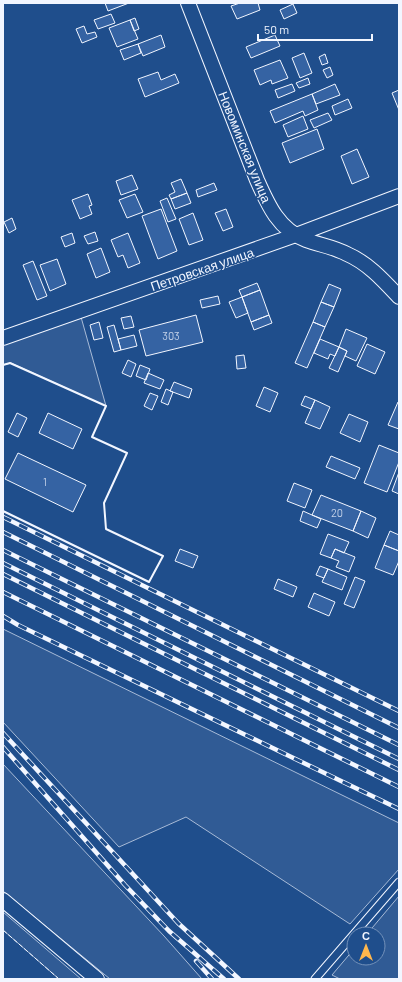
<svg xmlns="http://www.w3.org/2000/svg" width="402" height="982" viewBox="0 0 402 982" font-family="Barlow,sans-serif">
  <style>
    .green { fill: #305b95; stroke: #a8bbd7 }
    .building { fill: #3563a3; stroke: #f2f6ff }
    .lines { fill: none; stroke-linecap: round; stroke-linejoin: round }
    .lane-casing { stroke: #f2f6ff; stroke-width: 9 }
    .street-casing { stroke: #f2f6ff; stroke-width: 16 }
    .lane { stroke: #1f4e8c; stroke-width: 7 }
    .street { stroke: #1f4e8c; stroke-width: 14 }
    .rail-casing { stroke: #f2f6ff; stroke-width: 4.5 }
    .rail { stroke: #1f4e8c; stroke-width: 3; stroke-dasharray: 9; stroke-linecap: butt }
    .fence { stroke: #f2f6ff; stroke-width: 1; stroke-dasharray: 5 2; stroke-linecap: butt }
    .wall { stroke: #f2f6ff; stroke-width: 2 }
    .labels { text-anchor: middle; stroke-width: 3; stroke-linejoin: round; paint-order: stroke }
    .number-label { font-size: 11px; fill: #c3d1e8 }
    .street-label { font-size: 13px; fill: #f2f6ff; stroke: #1f4e8c }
  </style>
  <rect width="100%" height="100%" fill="#1f4e8c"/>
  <path class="green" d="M81 317 106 406 11 363 3 365V344Z
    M3 629 399 823V869L350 924 186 817 119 847 3 722Z
    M3 764 164 936 202 979H110L3 891Z
    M399 896V979H340L332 975 354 949V958H378V934H367Z
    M3 912 81 979H59L3 930Z"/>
  <path class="building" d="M105 3H129L108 11Z
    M240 3H258L260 10 237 19 231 6Z
    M293 4 297 13 284 19 280 10Z
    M111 14 115 23 98 29 94 20Z
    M135 18 139 29 134 31 130 20Z
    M130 20 138 39 117 47 109 28Z
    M84 26 87 34 95 32 97 37 82 43 76 29Z
    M161 35 165 47 143 56 138 44Z
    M275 35 280 46 251 58 246 47Z
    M138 44 141 53 124 60 120 50Z
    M304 53 312 73 300 78 292 58Z
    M325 54 328 63 322 65 319 57Z
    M280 60 288 78 272 84 271 80 260 85 254 70Z
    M330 67 333 75 327 78 323 70Z
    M158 72 161 80 175 74 179 83 145 97 138 79Z
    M308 78 310 84 299 88 296 83Z
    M292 84 295 91 278 98 275 90Z
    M335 84 340 95 316 104 312 94Z
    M399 90V110L392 93Z
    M312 94 318 110 305 116 303 111 275 123 270 111Z
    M348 99 352 108 335 115 332 106Z
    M328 113 332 120 314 128 310 120Z
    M303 116 308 129 288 137 283 125Z
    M317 129 324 149 290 163 282 143Z
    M357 149 369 177 352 184 341 156Z
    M132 175 138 189 121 195 116 181Z
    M181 179 187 193 171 199 169 195 175 192 171 183Z
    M214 183 217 190 198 197 196 190Z
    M187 193 191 203 175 209 171 199Z
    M88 194 92 205 89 206 92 214 80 219 72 200Z
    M135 194 143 212 127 218 119 200Z
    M167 198 176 219 168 222 160 201Z
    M161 209 177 251 158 259 142 216Z
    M226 209 233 227 223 231 215 213Z
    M193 213 203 240 189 245 179 219Z
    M12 218 16 229 9 233 4 222Z
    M95 232 98 241 88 244 84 236Z
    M72 233 75 243 65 247 61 237Z
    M128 233 140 263 128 268 123 255 118 257 111 240Z
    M101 248 110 272 96 278 87 254Z
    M57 259 66 284 50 291 40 265Z
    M33 261 47 296 37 300 23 265Z
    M257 283 260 290 242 297 239 290Z
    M329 284 341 289 334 307 321 302Z
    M260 290 269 315 251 322 242 297Z
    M218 296 220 304 202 308 200 300Z
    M242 297 248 313 236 318 229 302Z
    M321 302 334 307 325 327 313 322Z
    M196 315 203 342 146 356 139 330Z
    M269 315 272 323 254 330 251 322Z
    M131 316 134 327 124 329 121 318Z
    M99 322 103 338 94 340 90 325Z
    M313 322 325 327 307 368 295 363Z
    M114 325 121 350 114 352 107 327Z
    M346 329 367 338 356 361 345 356 347 351 339 347Z
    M134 335 137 346 121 350 118 339Z
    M320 339 339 347 335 356 330 354 328 359 314 353Z
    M367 344 385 352 375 374 357 366Z
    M339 347 347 351 338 372 329 368Z
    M244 355 246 368 237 369 236 356Z
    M128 360 136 364 131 377 122 373Z
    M140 365 150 369 146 380 136 376Z
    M148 373 164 380 160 389 144 383Z
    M174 382 192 389 189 398 170 391Z
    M264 387 278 393 270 412 256 406Z
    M166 389 173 392 168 405 161 402Z
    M150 393 158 396 152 410 144 406Z
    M305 396 315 400 311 409 301 405Z
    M315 400 330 407 320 429 305 423Z
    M398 402H399V429L388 425Z
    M17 413 27 418 18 437 8 432Z
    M48 413 82 429 73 449 39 433Z
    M349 414 368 422 360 442 340 433Z
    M379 445 399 453V462L387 492 364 483Z
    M18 453 86 485 73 512 5 479Z
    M331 456 360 468 355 479 326 467Z
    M399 472V494L392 491Z
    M294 483 312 490 305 508 287 501Z
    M321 495 361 511 353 531 312 515Z
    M303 511 321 519 317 528 300 521Z
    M361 511 376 518 368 538 353 531Z
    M390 531 399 535V551L384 545Z
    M328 534 349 542 344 553 335 549 331 558 320 554Z
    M384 545 399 551V561L393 575 375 568Z
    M180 549 198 556 193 568 175 561Z
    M335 549 355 557 349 572 336 567 339 561 331 558Z
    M320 566 328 569 324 578 316 575Z
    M328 569 347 577 342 590 322 582Z
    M355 577 365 581 354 608 344 604Z
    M278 579 297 587 293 597 274 589Z
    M314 593 335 602 329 616 308 607Z"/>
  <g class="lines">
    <g class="lane-casing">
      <path id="lane" d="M315 979 399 882"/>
    </g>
    <g class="street-casing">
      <path id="street" d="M188 3 257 180C268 205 279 230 306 240 320 245 334 247 347 254 368 263 384 281 399 297
        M3 338 296 235 399 196
        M3 900 97 979"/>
    </g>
    <use href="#lane" class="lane"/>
    <use href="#street" class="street"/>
    <g class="rail-casing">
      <path id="rail" d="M3 517 399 711
        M3 532 399 728
        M3 550 399 745
        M3 563 399 759
        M3 574 399 770
        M3 592 399 787
        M3 616 18 625 399 809
        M3 733 178 923 239 979
        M3 747 125 885 169 931 224 979
        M196 961 212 979"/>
    </g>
    <use href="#rail" class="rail"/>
    <path class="fence" d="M3 930 59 979"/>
    <path class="wall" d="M3 365 10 363 106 406 92 437 127 453 104 503 106 529 163 556 149 582 3 511"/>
  </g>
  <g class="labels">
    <g class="number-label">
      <text x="171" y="340">303</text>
      <text x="45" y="486">1</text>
      <text x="337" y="517">20</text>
    </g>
    <g class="street-label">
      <text transform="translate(245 147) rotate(68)" y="5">Новоминская улица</text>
      <text transform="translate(202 269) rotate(-19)" y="5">Петровская улица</text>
    </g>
  </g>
  <rect width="402" height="982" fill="none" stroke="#f2f6ff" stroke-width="8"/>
  <g transform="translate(366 946)"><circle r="19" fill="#1f4e8c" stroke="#7391ba"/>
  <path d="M0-3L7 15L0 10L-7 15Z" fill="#ffb74d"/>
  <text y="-6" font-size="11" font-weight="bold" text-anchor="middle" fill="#f2f6ff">С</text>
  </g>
  <path d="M258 34v6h114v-6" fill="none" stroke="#f2f6ff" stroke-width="2"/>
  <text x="264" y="34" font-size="12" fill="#f2f6ff" stroke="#1f4e8c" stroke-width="3" paint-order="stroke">50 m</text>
</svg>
